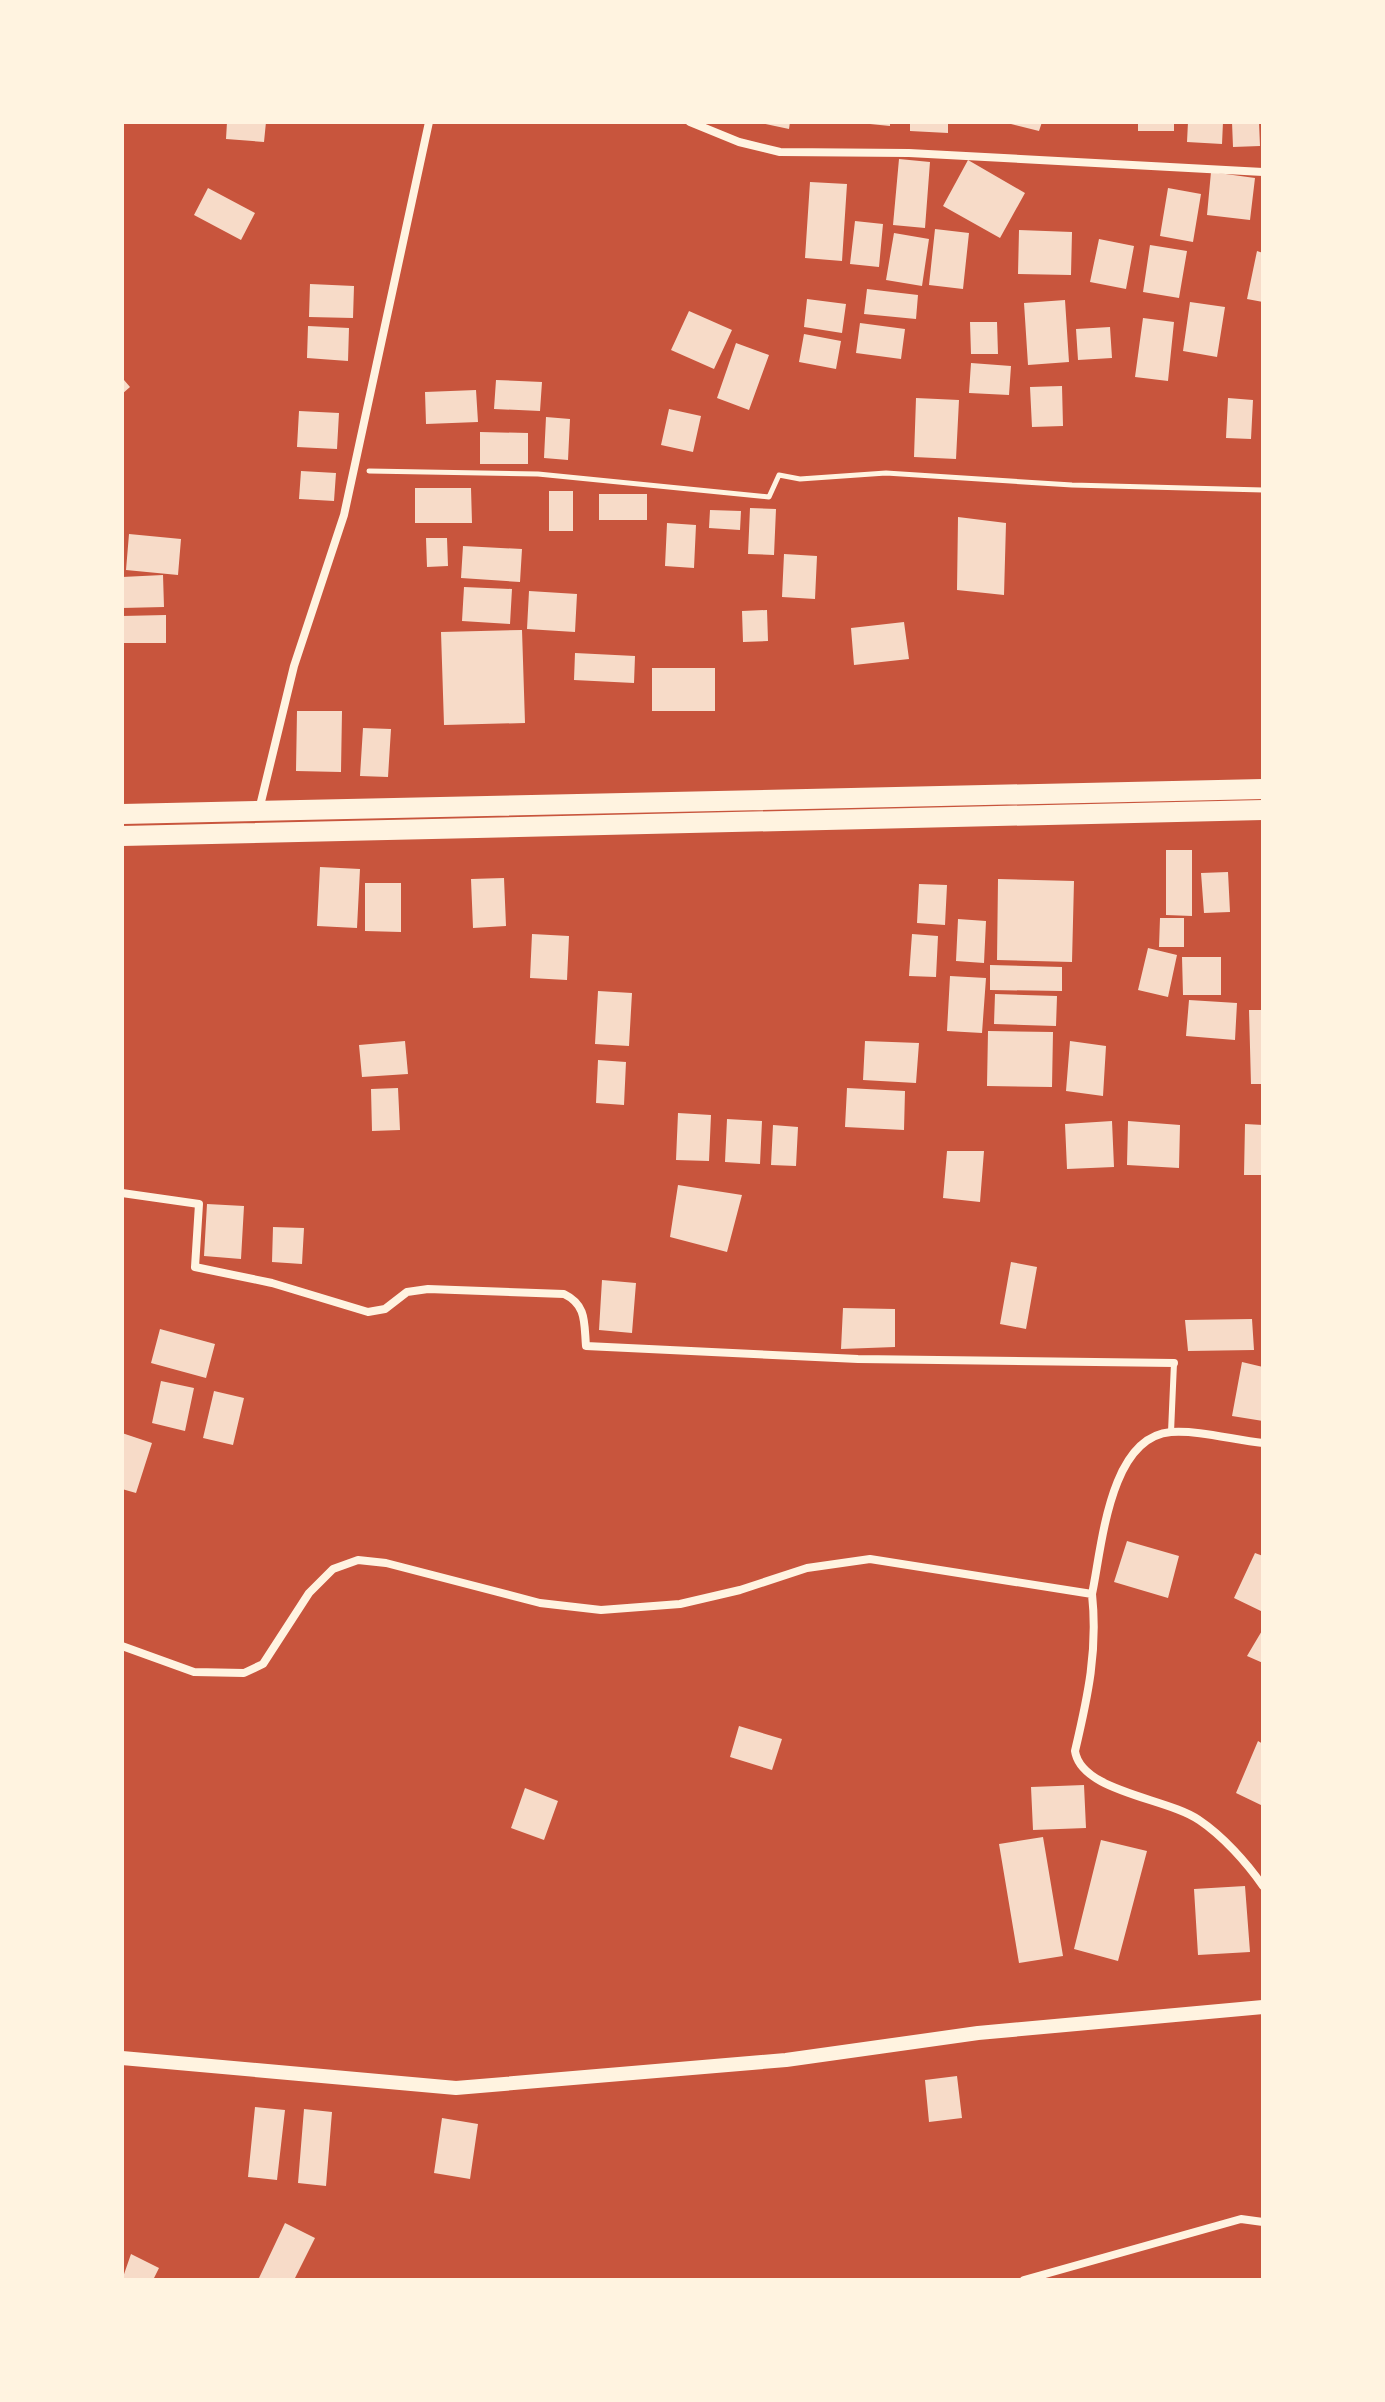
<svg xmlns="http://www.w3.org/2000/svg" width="1385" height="2402" viewBox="0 0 1385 2402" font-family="'Times New Roman',serif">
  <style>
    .building { fill: #f7dbc8 }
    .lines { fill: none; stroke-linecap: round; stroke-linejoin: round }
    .path { stroke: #fff3e0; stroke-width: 5 }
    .service { stroke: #fff3e0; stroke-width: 6 }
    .minor { stroke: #fff3e0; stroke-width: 8 }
    .tertiary { stroke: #fff3e0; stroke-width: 14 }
    .primary { stroke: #fff3e0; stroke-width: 20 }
  </style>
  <rect width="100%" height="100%" fill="#c8553d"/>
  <path class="building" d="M227 122H266L264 142 226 139Z
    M756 122H790L789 129Z
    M870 122H890V126L870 124Z
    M910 122H948V133L910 131Z
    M1003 122H1042L1039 131Z
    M1138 122H1174V131H1138Z
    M1188 122H1223L1222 144 1187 142Z
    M1232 122H1259L1260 146 1233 147Z
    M899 159 930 162 925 228 893 225Z
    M968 160 1025 193 1000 238 943 206Z
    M1211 172 1255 178 1250 220 1207 215Z
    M810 182 847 184 842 261 805 258Z
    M208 188 255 213 241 240 194 215Z
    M1168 188 1201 194 1193 242 1160 236Z
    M855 221 883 224 879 267 850 264Z
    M935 229 969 233 963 289 929 285Z
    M1019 230 1072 232 1071 275 1018 274Z
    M894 233 929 239 922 286 886 280Z
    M1099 239 1134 246 1126 289 1090 282Z
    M1150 245 1187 251 1179 298 1143 292Z
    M1257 251 1263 253V302L1247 299Z
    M310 284 354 286 353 318 309 317Z
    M867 289 918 295 916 319 864 314Z
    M807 299 846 304 842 333 804 327Z
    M1065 300 1069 362 1028 365 1024 303Z
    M1190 302 1225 307 1217 357 1183 351Z
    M689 311 732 330 714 369 671 350Z
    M1143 318 1174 322 1168 381 1135 377Z
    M970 322H997L998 354H971Z
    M860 323 905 329 901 359 856 353Z
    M308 326 349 328 348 361 307 358Z
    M1110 327 1112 358 1078 360 1076 329Z
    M804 334 841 341 836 369 799 362Z
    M736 343 769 355 749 410 717 398Z
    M971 363 1011 366 1009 395 969 393Z
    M124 380 130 387 122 394V381Z
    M496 380 542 382 540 411 494 409Z
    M1062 386 1063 426 1032 427 1030 387Z
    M476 390 478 422 426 424 425 392Z
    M916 398 959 400 956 459 914 457Z
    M1228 398 1253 400 1251 439 1226 438Z
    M669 409 701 416 693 452 661 445Z
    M299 411 339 413 337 449 297 447Z
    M546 417 570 419 568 460 544 458Z
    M480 432 528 433V464H480Z
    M301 471 336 473 334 501 299 499Z
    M415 488H471L472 523H415Z
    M549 491H573V531H549Z
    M599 494H647V520H599Z
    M750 508 776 509 774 555 748 554Z
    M710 510 741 511 740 530 709 528Z
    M958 517 1006 523 1004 595 957 590Z
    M667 523 696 525 694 568 665 566Z
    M129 534 181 539 178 575 126 570Z
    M426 538H447L448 566 427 567Z
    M463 546 522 549 520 582 461 578Z
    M784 554 817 556 815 599 782 597Z
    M163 575 164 607 122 608V577Z
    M464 587 512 589 510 624 462 621Z
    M529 591 577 594 575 632 527 629Z
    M767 610 768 641 743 642 742 611Z
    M166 615V643H122V616Z
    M904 622 909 659 854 665 851 628Z
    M522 630 525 723 444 725 441 632Z
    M575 653 635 656 634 683 574 680Z
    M652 668H715V711H652Z
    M297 711H342L341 772 296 771Z
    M363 728 391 729 388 777 360 776Z
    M1166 850H1192V916L1166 915Z
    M320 867 360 869 357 928 317 926Z
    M1228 872 1230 912 1204 913 1201 873Z
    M504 878 506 926 473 928 471 879Z
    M998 879 1074 881 1072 962 997 960Z
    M365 883H401V932L365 931Z
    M919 884 947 885 945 925 917 923Z
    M1160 918H1184V947H1159Z
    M958 919 986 921 984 963 956 961Z
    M532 934 569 936 567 980 530 978Z
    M912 934 938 936 936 977 909 976Z
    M1148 948 1177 955 1168 997 1138 990Z
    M1182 957H1221V995H1183Z
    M990 965 1062 967V991L990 990Z
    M950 976 986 978 982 1033 947 1031Z
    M598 991 632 993 629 1046 595 1044Z
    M995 994 1057 996 1056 1026 994 1024Z
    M1189 1000 1237 1003 1235 1040 1186 1036Z
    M1249 1010H1263V1084H1251Z
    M988 1031 1053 1032 1052 1087 987 1086Z
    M405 1041 408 1074 362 1077 359 1045Z
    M865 1041 919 1043 916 1083 863 1080Z
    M1070 1041 1106 1046 1103 1096 1066 1091Z
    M598 1060 626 1062 624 1105 596 1103Z
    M398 1088 400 1130 372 1131 371 1089Z
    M847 1088 905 1091 904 1130 845 1127Z
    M678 1113 711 1115 709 1161 676 1160Z
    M727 1119 762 1121 760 1164 725 1162Z
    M1112 1121 1114 1167 1067 1169 1065 1124Z
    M1128 1121 1180 1125 1179 1168 1127 1165Z
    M1245 1124 1263 1125V1175H1244Z
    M773 1125 798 1127 796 1166 771 1165Z
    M947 1151H984L980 1202 943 1198Z
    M678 1185 742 1195 727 1252 670 1237Z
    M207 1204 244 1206 241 1259 204 1256Z
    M273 1227 304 1228 302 1264 272 1262Z
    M1011 1262 1037 1267 1026 1329 1000 1324Z
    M602 1280 636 1283 632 1333 599 1330Z
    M843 1308 895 1309V1347L841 1349Z
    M1252 1319 1254 1350 1188 1351 1185 1320Z
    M160 1329 215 1344 206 1378 151 1363Z
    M1242 1362 1263 1367V1421L1232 1416Z
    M161 1381 194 1388 185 1431 152 1423Z
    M214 1391 244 1398 233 1445 203 1438Z
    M122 1433 152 1443 136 1493 122 1489Z
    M1127 1541 1179 1556 1168 1598 1114 1582Z
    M1255 1553 1263 1556V1612L1234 1598Z
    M1263 1629V1663L1247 1656Z
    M739 1726 782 1739 772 1770 730 1757Z
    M1258 1741 1263 1744V1806L1236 1793Z
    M1084 1785 1086 1828 1033 1830 1031 1787Z
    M525 1788 558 1801 544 1840 511 1828Z
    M1043 1837 1063 1956 1019 1963 999 1844Z
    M1101 1840 1147 1851 1118 1961 1074 1949Z
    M1245 1886 1250 1952 1198 1955 1194 1889Z
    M957 2076 962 2118 929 2122 925 2080Z
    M255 2107 285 2110 277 2180 248 2177Z
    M304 2109 332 2112 326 2186 298 2183Z
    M442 2118 478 2124 470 2179 434 2173Z
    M285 2223 315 2238 294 2280H262L259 2278Z
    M131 2254 159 2268 153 2280H122Z"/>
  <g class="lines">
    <path class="path" d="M369 471 538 474 769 497 779 475 800 479 886 473 1072 485 1263 490"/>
    <path class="service" d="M1171 1432 1174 1363"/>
    <path class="minor" d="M690 122 739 142 780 152 909 153 1263 172
      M259 810 294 666 344 515 429 122
      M122 1193 199 1204 195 1267 272 1283 368 1312 385 1309 407 1292 428 1289 564 1294C587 1305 584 1323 586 1346L858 1359 1174 1363
      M1092 1594C1098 1650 1088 1696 1075 1751 1081 1792 1168 1798 1199 1820 1223 1836 1247 1863 1263 1886
      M122 1646 194 1672 244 1673 263 1664 309 1593 333 1569 358 1560 386 1563 540 1603 601 1610 680 1604 740 1590 807 1568 870 1559 1092 1594C1102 1547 1109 1437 1171 1432 1199 1430 1234 1440 1263 1443
      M1024 2280 1241 2219 1263 2222"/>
    <path class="tertiary" d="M122 2058 456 2088 786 2060 978 2033 1263 2007"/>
    <path class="primary" d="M122 814 1263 789
      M122 836 1263 810"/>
  </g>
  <rect width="1385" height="2402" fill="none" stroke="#fff3e0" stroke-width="248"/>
</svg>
